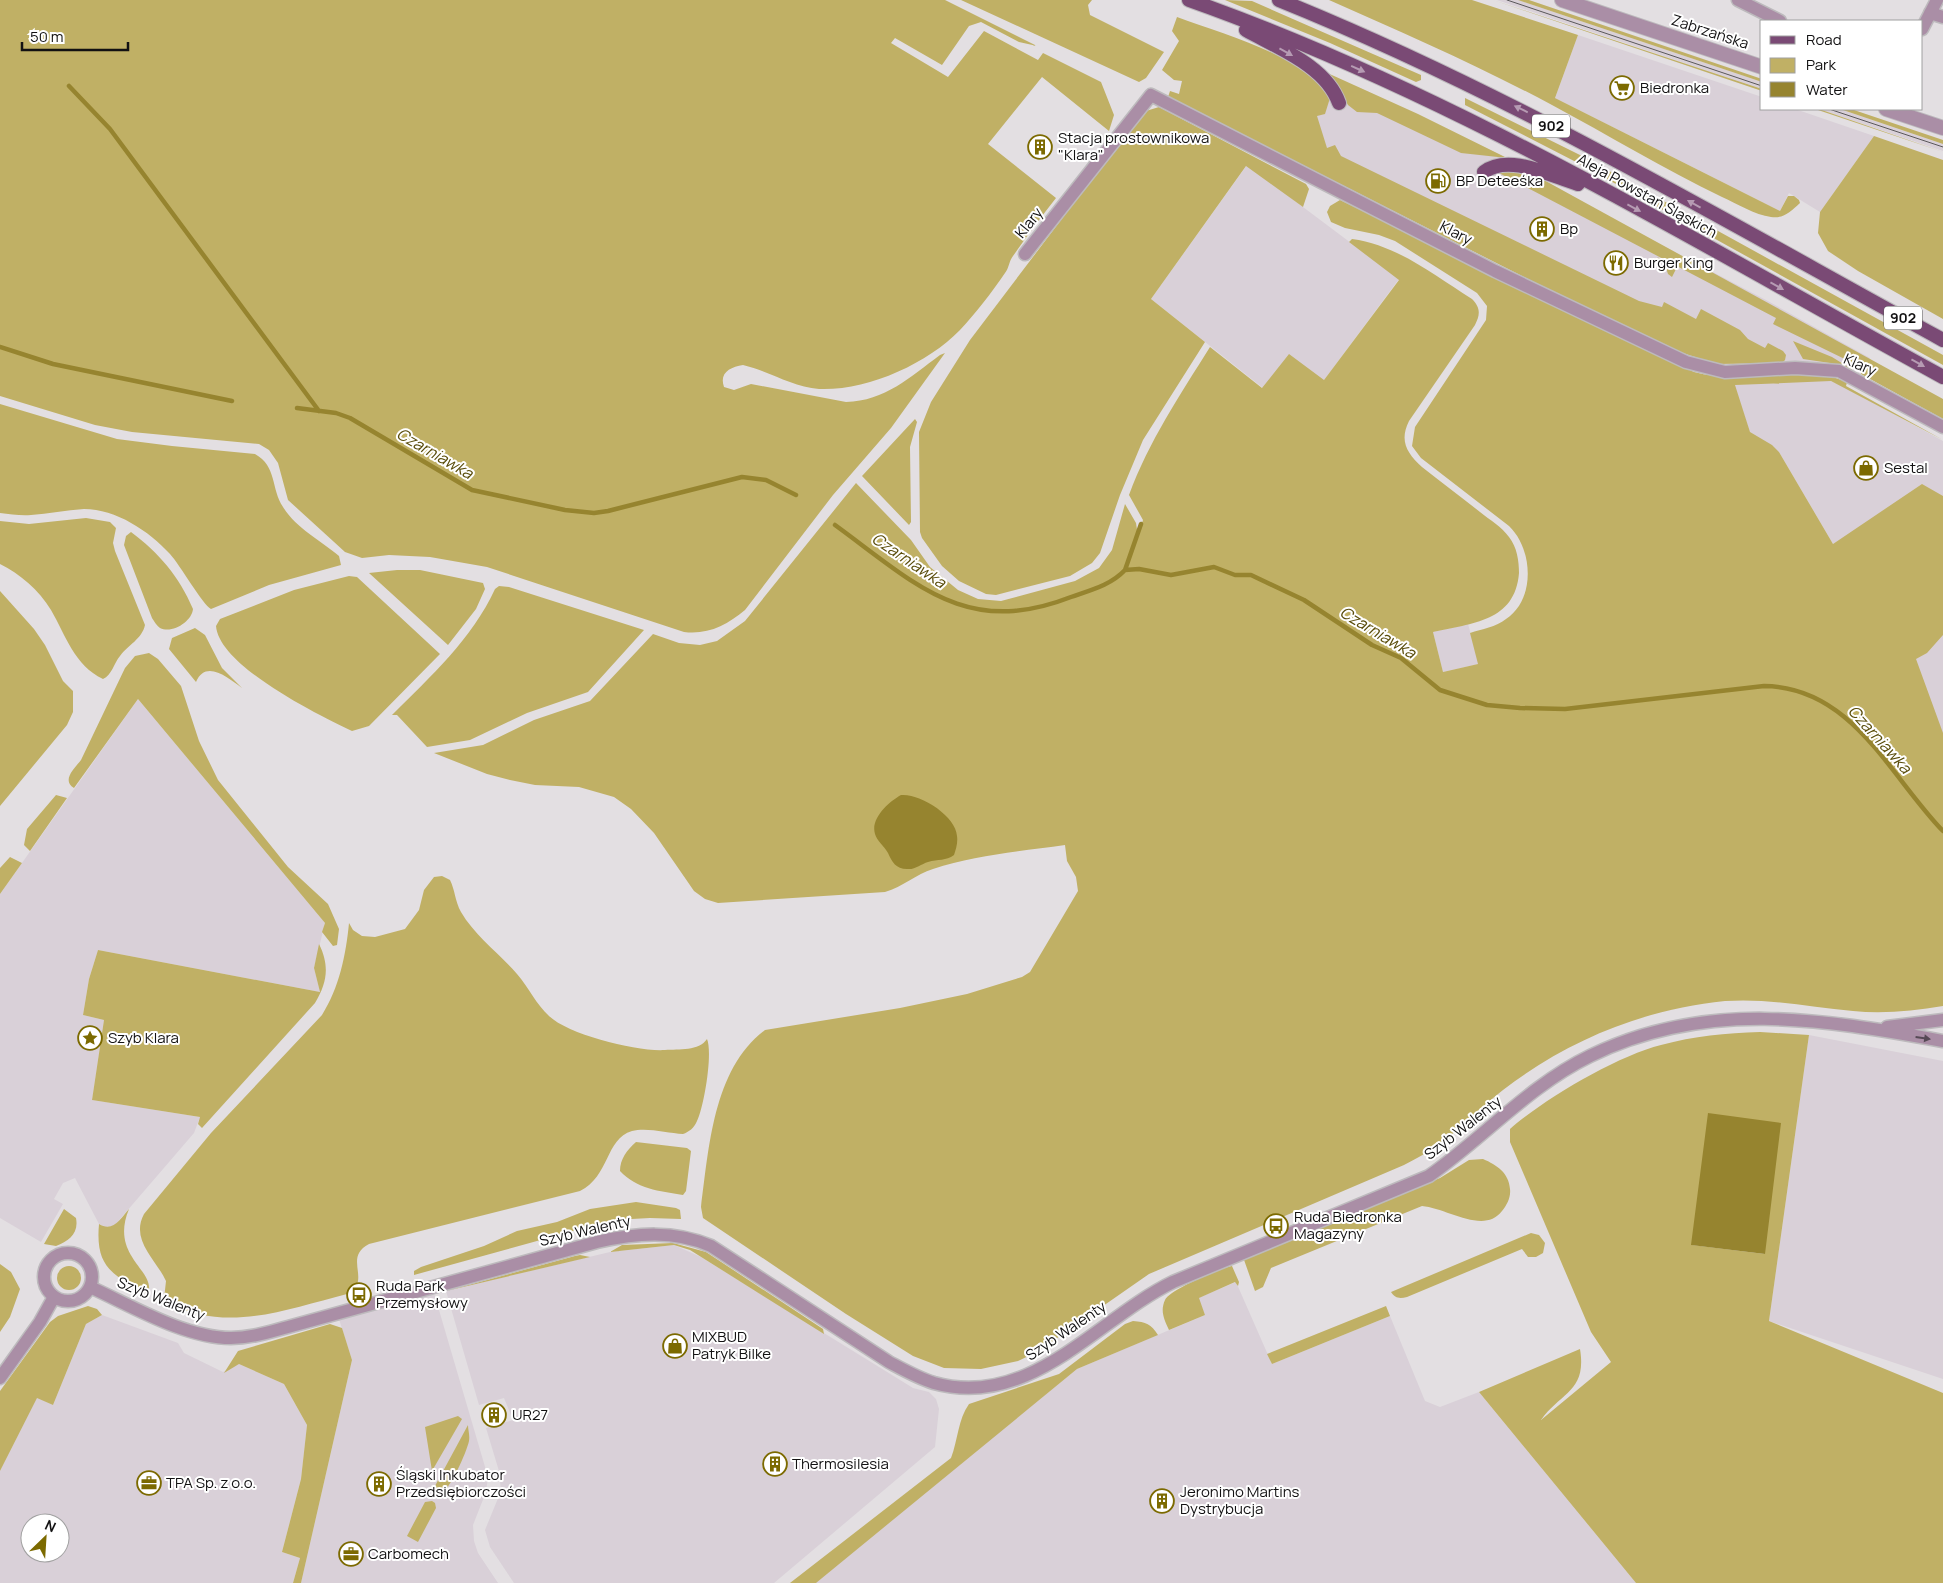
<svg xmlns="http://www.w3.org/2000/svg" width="1943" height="1583" viewBox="0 0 1943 1583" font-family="Manrope,sans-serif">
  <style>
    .built { fill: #d9d0d8; fill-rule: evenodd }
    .green { fill: #c0b065; fill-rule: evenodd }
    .water { fill: #96842f }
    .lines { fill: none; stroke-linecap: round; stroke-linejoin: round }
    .stream { stroke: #96842f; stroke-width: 4.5 }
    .minor-casing { stroke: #bdbabd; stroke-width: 15 }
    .tertiary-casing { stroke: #bdbabd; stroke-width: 16 }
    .primary-casing { stroke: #bdbabd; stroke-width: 16 }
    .minor { stroke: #aa8ea6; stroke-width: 12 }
    .tertiary { stroke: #aa8ea6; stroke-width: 14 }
    .primary { stroke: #7a4a75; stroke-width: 14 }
    .tram { stroke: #5a585a; stroke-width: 1 }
    .oneway { fill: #b69bb3 }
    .oneway2 { fill: #564955 }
    .labels { text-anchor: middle; stroke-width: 4; stroke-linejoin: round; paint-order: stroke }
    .shield { fill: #fff; stroke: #595859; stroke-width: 1 }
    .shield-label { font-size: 14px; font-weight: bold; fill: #121112 }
    .street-label { font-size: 15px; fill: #121112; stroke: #fff }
    .poi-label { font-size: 15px; fill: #121112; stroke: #fff; text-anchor: start }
    .water-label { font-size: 16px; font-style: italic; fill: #594c0a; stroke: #fff }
  </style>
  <rect width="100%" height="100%" fill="#e3dfe2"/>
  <path class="built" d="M1497 0H1518L1762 82V89Z
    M1578 35 1762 97V109H1795L1874 136 1820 212 1789 193 1780 211 1555 98Z
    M1313 78 1358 87 1507 158 1599 212 1766 300 1870 358 1861 374 1846 367 1819 362 1730 365 1698 360 1536 283 1277 152Z
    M1819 109H1840L1943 144V151Z
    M1247 165 1399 279 1324 380 1263 388 1151 299Z
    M1784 381H1831L1845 387 1943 441V738L1848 535 1833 544 1779 452 1750 433 1734 384Z
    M1468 624 1479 664 1443 672 1433 632Z
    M138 699 325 923 314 968 320 992 98 950 89 979 83 1015 104 1020 92 1100 200 1117 194 1133 114 1226 106 1227 99 1224 75 1178 63 1183 54 1199 63 1204 41 1242 0 1218V894Z
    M1809 1035 1943 1061V1379L1769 1321Z
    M674 1245 701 1257 913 1388 929 1392 936 1399 939 1409 935 1447 774 1583H514L490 1547 485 1530 501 1491 499 1471 486 1428 513 1420 504 1398 479 1405 446 1291 610 1252Z
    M1236 1282 1272 1364 1390 1316 1425 1401 1440 1407 1479 1392 1636 1583H813L1077 1369 1205 1315 1198 1298Z
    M434 1293 488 1477 486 1492 473 1525 474 1541 478 1553 498 1583H301L352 1360 339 1319Z
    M102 1315 178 1343 184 1353 223 1372 239 1364 284 1384 307 1425 301 1479 282 1552 300 1558 293 1583H0V1471L37 1397 53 1405 86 1324ZM30 1523H60V1553H30Z"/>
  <path class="green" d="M0 0H945L1037 46 1019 42 981 22 969 26 942 65 895 38 891 43 948 77 984 31 1038 60 1043 53 1101 82 1114 115 1109 131 1042 77 988 144 1056 198C1041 217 1027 236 1013 256 1009 261 1009 268 1005 273 992 292 976 313 960 330 927 364 867 391 819 389 792 387 769 371 743 365 730 367 719 373 724 387L734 390 751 384 846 402C885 401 910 377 940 355L945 353 891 428 833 495 745 610C727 625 708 635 684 632L487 567 430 557 389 555 362 558 345 552 288 500 278 463 269 450 259 444 132 432 95 425 0 396Z
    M961 0H1092L1088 5 1090 15 1164 52 1146 78 1139 82Z
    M1225 0 1252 1 1421 75V80L1416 82 1330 43Z
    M1329 0H1472L1578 35 1555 98 1780 211 1788 196H1794L1799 200 1800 203C1791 211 1784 219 1771 217 1755 215 1736 203 1722 197 1664 169 1608 135 1552 105 1479 66 1404 33 1329 0Z
    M1493 0 1762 89V91Z
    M1518 0H1529L1762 79V82Z
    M1177 17C1227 36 1300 53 1330 98L1325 114 1317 116 1327 148 1335 145 1341 156 1639 301 1662 307 1664 302 1696 319 1701 309 1740 330 1748 339 1765 348 1768 343 1783 351 1786 355 1785 360 1782 363 1716 364 1677 351 1536 283 1168 97 1170 91 1179 94 1182 81 1174 80 1162 70 1179 41 1172 31Z
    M1323 71 1418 114 1507 158 1461 153 1377 113 1357 112 1348 105 1339 89Z
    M1465 98 1582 156 1943 355V365L1578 163 1465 105Z
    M1159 107 1306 184 1309 189 1303 207 1246 166 1151 299 1205 342 1143 440 1120 495 1100 553 1092 563 1070 576 996 595 986 594 959 581 942 566 922 538 920 532 919 432 931 402 970 340 1139 117 1146 111Z
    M1815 109H1819L1943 152Z
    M1840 109H1851L1943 140V144Z
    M1874 136 1943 160V319L1858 271 1828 251 1818 233 1820 212Z
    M1507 170 1542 179 1943 399V419L1861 374V368L1857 365 1773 324 1776 318 1499 173Z
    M1340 200 1694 372C1744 386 1802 362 1847 382L1846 386 1943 440 1831 381 1735 385 1750 432 1772 445 1779 452 1833 544 1922 484 1943 496V635L1927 653 1916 659 1943 733V1006C1913 1011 1883 1014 1853 1011 1810 1007 1769 998 1725 1001 1644 1009 1568 1040 1503 1090 1482 1106 1464 1125 1443 1142 1431 1151 1417 1158 1404 1165L1149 1274 1037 1352 1018 1361 981 1369 944 1368 913 1356 846 1314 703 1218 701 1207C709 1148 713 1069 765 1030L900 1008 967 994 1022 977 1030 972 1078 891 1076 877 1067 861 1065 845C1022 851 975 855 933 869 916 874 903 887 885 892L718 903 705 899 694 891 654 833 631 809 614 797 579 787 535 785 510 780 487 774 434 753 483 745 534 720 590 701 653 634 679 643 700 645 717 641 745 621 856 483 911 540 930 567 958 590 978 599 1001 601 1075 581 1099 568 1112 550 1125 504 1136 523 1138 536 1143 520 1129 495C1149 441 1180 395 1210 347L1262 388 1289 354 1324 380 1399 280 1349 242 1352 239C1397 245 1434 275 1472 299 1481 308 1480 315 1475 325L1409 421C1399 441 1407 453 1422 467 1441 482 1461 497 1480 512 1490 520 1502 527 1509 537 1517 547 1519 561 1519 573 1515 622 1472 623 1433 632L1443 672 1478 664 1470 633C1482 629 1496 627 1506 619 1536 599 1533 549 1509 526L1421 458 1412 446 1415 427 1486 320 1487 306 1477 293 1395 241 1379 235 1345 228 1331 222 1327 212 1330 206Z
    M1657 257 1677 267 1672 277 1668 274 1665 265Z
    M1793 341 1832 357 1853 370 1830 363 1803 359Z
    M0 404 117 439 172 446 255 454C277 466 271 489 283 507 296 528 320 540 339 556L341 565 269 585 211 609C203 605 180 565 170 554 149 531 116 509 84 509 66 510 48 514 31 515 21 516 10 514 0 513Z
    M915 419 917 422 910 447 911 522 909 525 862 476Z
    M86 518 110 522 116 528 113 543 115 551 145 625C142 639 128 645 120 656 114 663 112 675 103 679 74 665 66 636 51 610 39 590 20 574 0 564V521L29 524Z
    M131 532C159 553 179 576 193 609 192 621 173 634 160 628 157 626 154 621 152 618L124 545 126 536Z
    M397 570H420L483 583 485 589 476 609 448 645 369 573Z
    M349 576 357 577 440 654 369 726 352 731C318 715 219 666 216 626L220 619 294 590Z
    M499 586 509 587 644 630 588 692 527 713 470 740 427 747 397 715H392C431 676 472 639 495 589Z
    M0 591 34 629 45 645 63 681 73 691V712L67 725 0 806Z
    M195 628 205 635 222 668 242 688C228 678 206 659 196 682L169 649 172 638Z
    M149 653 158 659 181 686 199 741 218 780 288 867 328 904 339 929 337 945 333 946 322 932 325 923 138 699 74 788C61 780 75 768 81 760L125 668 135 656Z
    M56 795 67 798 30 851 24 845 27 829Z
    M10 857 22 863 0 894V868Z
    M442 876 450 880C455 890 455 901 461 912 475 936 499 953 517 974 529 988 536 1004 549 1016 569 1035 638 1052 665 1050 679 1049 699 1051 707 1039 713 1053 704 1107 697 1121 694 1128 689 1132 683 1134 668 1133 646 1127 632 1131 605 1139 610 1176 580 1191L369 1244C342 1258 373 1281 347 1294 284 1310 229 1333 166 1303L164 1299 166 1281C156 1259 130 1240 144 1214L211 1133 322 1015C339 988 346 955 349 923L353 930 362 936 375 937 405 929 419 910 424 890 434 877Z
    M319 944C330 966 327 983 315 1003L202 1128 198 1124 200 1117 92 1100 104 1020 83 1015 89 979 98 950 320 992 314 968Z
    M1760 1032 1809 1035 1769 1321 1943 1393V1583H1636L1479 1392 1580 1349C1587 1392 1561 1392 1541 1420L1611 1362 1591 1332 1510 1142V1129C1544 1099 1617 1056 1661 1045 1694 1036 1726 1033 1760 1032ZM1709 1113 1765 1254 1692 1245Z
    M636 1142 687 1148 691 1151 686 1191 683 1195C659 1191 637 1189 620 1171 620 1159 627 1150 636 1142Z
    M1483 1159C1497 1165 1509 1173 1510 1189 1511 1197 1507 1205 1502 1211 1484 1235 1447 1208 1422 1206L1271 1268 1263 1287 1255 1291 1243 1257 1440 1178 1469 1160Z
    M636 1202 676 1208 680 1210 681 1219 650 1218 613 1220 414 1275V1271L421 1267 484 1246 517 1231 557 1222 590 1209Z
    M64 1209 76 1218C79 1233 69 1241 56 1246L44 1244Z
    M129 1209C109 1257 157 1270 148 1294 113 1275 95 1268 99 1224 113 1233 121 1218 129 1209Z
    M1531 1233 1539 1235 1545 1243 1543 1253 1536 1257H1528L1522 1249 1407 1297C1399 1299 1395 1298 1391 1292Z
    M673 1243 706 1252 820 1327 823 1329 824 1334 690 1250 674 1245 610 1252 622 1245Z
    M580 1255 590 1257 446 1291 575 1256Z
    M0 1264 11 1272 20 1289 10 1317 0 1332Z
    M1232 1266 1239 1282 1238 1286 1235 1282 1199 1298 1205 1315 1169 1330C1164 1319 1160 1311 1165 1300 1169 1290 1221 1268 1232 1266Z
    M57 1278a12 12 0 1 1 24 0a12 12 0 1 1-24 0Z
    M88 1306 97 1309 102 1315 86 1324 53 1405 37 1398 0 1471V1391L50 1322 58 1316Z
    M1386 1306 1390 1316 1272 1364 1267 1354Z
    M1133 1321C1146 1322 1151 1324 1158 1335L1077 1369 816 1583H790L951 1458C958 1440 958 1419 969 1404L1059 1374 1125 1324Z
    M330 1324 342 1328 352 1360 301 1583H293L300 1558 282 1552 301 1479 307 1425 284 1384 239 1364 224 1373 238 1351Z
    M458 1416 462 1419 432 1471 425 1427Z
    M468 1425C468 1430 470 1435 469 1441 467 1451 449 1493 439 1495L435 1486Z
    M432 1501 435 1503 436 1508 418 1542 407 1536 425 1502Z"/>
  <path class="water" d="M901 795C920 793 956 816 957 836 958 842 956 849 954 855 946 861 938 859 928 862 921 864 915 870 907 869 896 869 892 862 888 853 884 846 877 841 875 834 870 818 890 801 901 795Z
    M1708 1113 1781 1123 1765 1254 1691 1245Z"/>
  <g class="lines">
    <path class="stream" d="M69 86 110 129 319 411
      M0 347 53 364 232 401
      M297 408 336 413 350 418 472 490 565 510 594 513 608 511 742 477 766 480 796 495
      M835 525C916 584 966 638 1071 597 1091 590 1111 585 1125 570L1139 569 1171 575 1214 567 1235 575H1251L1304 600 1372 645 1401 658 1440 690 1487 705 1520 708 1565 709 1764 686C1852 687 1889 775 1943 831
      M1125 570 1141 524"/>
    <g class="minor-casing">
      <path id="minor" d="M1738 0 1780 21
        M1930 13 1943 17
        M1922 29 1937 0
        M1025 254 1151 95 1495 271 1686 362 1725 372 1795 368 1839 371 1943 427
        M1887 1027 1943 1020
        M44 1277a24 24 0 1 1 48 0a24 24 0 1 1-48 0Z
        M90 1287C132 1306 185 1338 231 1338 251 1338 269 1332 288 1327L597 1242C637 1233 674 1230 711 1246L889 1362C904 1370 918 1378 934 1383 1030 1410 1097 1319 1173 1282L1429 1176C1483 1138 1530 1085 1590 1056 1707 999 1821 1019 1943 1041
        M0 1378 40 1322 54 1297"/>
    </g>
    <g class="tertiary-casing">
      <path id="tertiary" d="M1562 0 1762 67
        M1886 109 1943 128"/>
    </g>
    <g class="primary-casing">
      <path id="primary" d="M1189 0C1455 94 1697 243 1943 377
        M1279 0C1510 93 1725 221 1943 340
        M1246 30C1278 48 1326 66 1339 103
        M1484 172C1509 153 1551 176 1578 184"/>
    </g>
    <use href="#minor" class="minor"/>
    <use href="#tertiary" class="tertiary"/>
    <use href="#primary" class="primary"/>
    <path class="tram" d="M1507 0 1762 86
      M1829 109 1943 147"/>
  </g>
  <defs><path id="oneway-solid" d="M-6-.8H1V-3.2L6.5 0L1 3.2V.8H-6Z" transform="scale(1.25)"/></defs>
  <g class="oneway">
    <use href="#oneway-solid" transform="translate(1286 52) rotate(29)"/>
    <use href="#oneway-solid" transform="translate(1358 69) rotate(24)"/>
    <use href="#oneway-solid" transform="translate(1521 109) rotate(-154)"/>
    <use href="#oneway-solid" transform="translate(1694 204) rotate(-151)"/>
    <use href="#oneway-solid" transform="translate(1634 208) rotate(28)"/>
    <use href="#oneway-solid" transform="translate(1777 286) rotate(29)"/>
    <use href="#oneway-solid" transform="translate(1918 363) rotate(29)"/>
  </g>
  <use class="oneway2" href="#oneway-solid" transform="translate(1923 1038) rotate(8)"/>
  <defs>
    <g id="supermarket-ring" transform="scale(1.25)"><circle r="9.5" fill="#fff" stroke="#7c6a00" stroke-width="1.5"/><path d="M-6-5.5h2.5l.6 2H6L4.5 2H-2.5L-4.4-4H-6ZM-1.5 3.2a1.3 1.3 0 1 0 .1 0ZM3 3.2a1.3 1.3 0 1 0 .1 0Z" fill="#7c6a00"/></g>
    <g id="building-ring" transform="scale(1.25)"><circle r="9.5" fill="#fff" stroke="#7c6a00" stroke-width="1.5"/><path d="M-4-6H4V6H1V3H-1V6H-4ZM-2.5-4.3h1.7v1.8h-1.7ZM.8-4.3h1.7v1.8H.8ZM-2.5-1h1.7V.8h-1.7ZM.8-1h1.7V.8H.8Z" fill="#7c6a00"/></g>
    <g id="fuel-ring" transform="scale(1.25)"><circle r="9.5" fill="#fff" stroke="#7c6a00" stroke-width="1.5"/><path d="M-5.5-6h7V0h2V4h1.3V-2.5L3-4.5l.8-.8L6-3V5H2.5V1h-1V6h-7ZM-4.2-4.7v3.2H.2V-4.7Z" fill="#7c6a00"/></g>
    <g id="restaurant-ring" transform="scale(1.25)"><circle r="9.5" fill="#fff" stroke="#7c6a00" stroke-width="1.5"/><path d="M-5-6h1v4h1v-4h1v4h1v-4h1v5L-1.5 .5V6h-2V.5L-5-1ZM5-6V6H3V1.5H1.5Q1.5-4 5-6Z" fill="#7c6a00"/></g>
    <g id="shop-ring" transform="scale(1.25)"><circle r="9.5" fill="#fff" stroke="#7c6a00" stroke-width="1.5"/><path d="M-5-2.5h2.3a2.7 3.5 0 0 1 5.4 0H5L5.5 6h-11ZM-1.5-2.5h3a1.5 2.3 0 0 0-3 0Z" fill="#7c6a00"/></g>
    <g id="sight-ring" transform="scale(1.25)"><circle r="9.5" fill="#fff" stroke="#7c6a00" stroke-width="1.5"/><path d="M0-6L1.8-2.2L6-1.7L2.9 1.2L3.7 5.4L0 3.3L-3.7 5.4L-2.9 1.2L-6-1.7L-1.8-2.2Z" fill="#7c6a00"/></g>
    <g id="bus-ring" transform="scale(1.25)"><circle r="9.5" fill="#fff" stroke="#7c6a00" stroke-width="1.5"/><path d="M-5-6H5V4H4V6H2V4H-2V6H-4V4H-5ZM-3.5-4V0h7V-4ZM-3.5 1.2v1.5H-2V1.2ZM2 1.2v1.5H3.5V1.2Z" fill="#7c6a00"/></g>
    <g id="office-ring" transform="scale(1.25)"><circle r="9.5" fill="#fff" stroke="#7c6a00" stroke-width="1.5"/><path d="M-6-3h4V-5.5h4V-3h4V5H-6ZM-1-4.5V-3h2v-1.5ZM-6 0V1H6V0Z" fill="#7c6a00"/></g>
  </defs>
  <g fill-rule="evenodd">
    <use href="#supermarket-ring" x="1622" y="88"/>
    <use href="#building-ring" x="1040" y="147"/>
    <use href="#fuel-ring" x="1438" y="181"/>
    <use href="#building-ring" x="1542" y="229"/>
    <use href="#restaurant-ring" x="1616" y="263"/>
    <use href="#shop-ring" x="1866" y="468"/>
    <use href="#sight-ring" x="90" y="1038"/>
    <use href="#bus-ring" x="1276" y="1226"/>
    <use href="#bus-ring" x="359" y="1295"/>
    <use href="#shop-ring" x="675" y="1346"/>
    <use href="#building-ring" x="494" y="1415"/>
    <use href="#building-ring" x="775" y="1464"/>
    <use href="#office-ring" x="149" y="1483"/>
    <use href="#building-ring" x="379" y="1484"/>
    <use href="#building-ring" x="1162" y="1501"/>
    <use href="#office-ring" x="351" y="1554"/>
  </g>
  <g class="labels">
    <g class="shield">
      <rect x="1532" y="114.5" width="38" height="23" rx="4"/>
      <rect x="1884" y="306.5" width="38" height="23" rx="4"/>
    </g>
    <g class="shield-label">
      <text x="1551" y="131">902</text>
      <text x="1903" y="323">902</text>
    </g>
    <g class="street-label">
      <text transform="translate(1710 32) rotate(18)" y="5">Zabrzańska</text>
      <text transform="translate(1647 196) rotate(29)" y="5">Aleja Powstań Śląskich</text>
      <text transform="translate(1029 223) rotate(-51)" y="5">Klary</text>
      <text transform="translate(1456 233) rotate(27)" y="5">Klary</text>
      <text transform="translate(1860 365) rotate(24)" y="5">Klary</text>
      <text transform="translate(1463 1128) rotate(-38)" y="5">Szyb Walenty</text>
      <text transform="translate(585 1231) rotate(-13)" y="5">Szyb Walenty</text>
      <text transform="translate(161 1299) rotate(22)" y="5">Szyb Walenty</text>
      <text transform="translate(1066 1331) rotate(-34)" y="5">Szyb Walenty</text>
    </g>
    <g class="poi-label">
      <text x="1640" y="93">Biedronka</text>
      <text x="1058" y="143">Stacja prostownikowa<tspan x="1058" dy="17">"Klara"</tspan></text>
      <text x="1456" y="186">BP Deteeśka</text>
      <text x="1560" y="234">Bp</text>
      <text x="1634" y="268">Burger King</text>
      <text x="1884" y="473">Sestal</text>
      <text x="108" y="1043">Szyb Klara</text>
      <text x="1294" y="1222">Ruda Biedronka<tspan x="1294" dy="17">Magazyny</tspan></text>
      <text x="376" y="1291">Ruda Park<tspan x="376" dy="17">Przemysłowy</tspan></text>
      <text x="692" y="1342">MIXBUD<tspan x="692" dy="17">Patryk Bilke</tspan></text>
      <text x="512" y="1420">UR27</text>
      <text x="792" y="1469">Thermosilesia</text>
      <text x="396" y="1480">Śląski Inkubator<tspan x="396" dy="17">Przedsiębiorczości</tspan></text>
      <text x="166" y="1488">TPA Sp. z o.o.</text>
      <text x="1180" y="1497">Jeronimo Martins<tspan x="1180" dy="17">Dystrybucja</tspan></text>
      <text x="368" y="1559">Carbomech</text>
    </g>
    <g class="water-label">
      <text transform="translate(435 453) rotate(30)" y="6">Czarniawka</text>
      <text transform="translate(909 560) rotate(34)" y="6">Czarniawka</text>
      <text transform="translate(1378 632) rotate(31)" y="6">Czarniawka</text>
      <text transform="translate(1880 739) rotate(48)" y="6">Czarniawka</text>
    </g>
  </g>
  <rect x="1760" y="20" width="162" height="90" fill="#ffffff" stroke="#a0a0a0"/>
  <rect x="1770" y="36" width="25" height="8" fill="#7a4a75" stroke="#a0a0a0"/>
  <text x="1806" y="45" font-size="15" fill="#121112">Road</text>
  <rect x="1770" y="58" width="25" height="15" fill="#c0b065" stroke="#a0a0a0"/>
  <text x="1806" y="70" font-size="15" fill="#121112">Park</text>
  <rect x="1770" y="82" width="25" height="15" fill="#96842f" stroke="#a0a0a0"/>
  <text x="1806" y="95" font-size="15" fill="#121112">Water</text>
  <g transform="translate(45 1538) rotate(25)"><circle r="24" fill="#ffffff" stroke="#a0a0a0"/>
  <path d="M0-4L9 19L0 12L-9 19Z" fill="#7c6a00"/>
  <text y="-8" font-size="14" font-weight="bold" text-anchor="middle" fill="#121112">N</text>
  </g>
  <path d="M22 42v8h106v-8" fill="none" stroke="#121112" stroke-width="2.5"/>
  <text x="30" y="42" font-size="15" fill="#121112" stroke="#ffffff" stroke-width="4" paint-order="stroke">50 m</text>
</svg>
